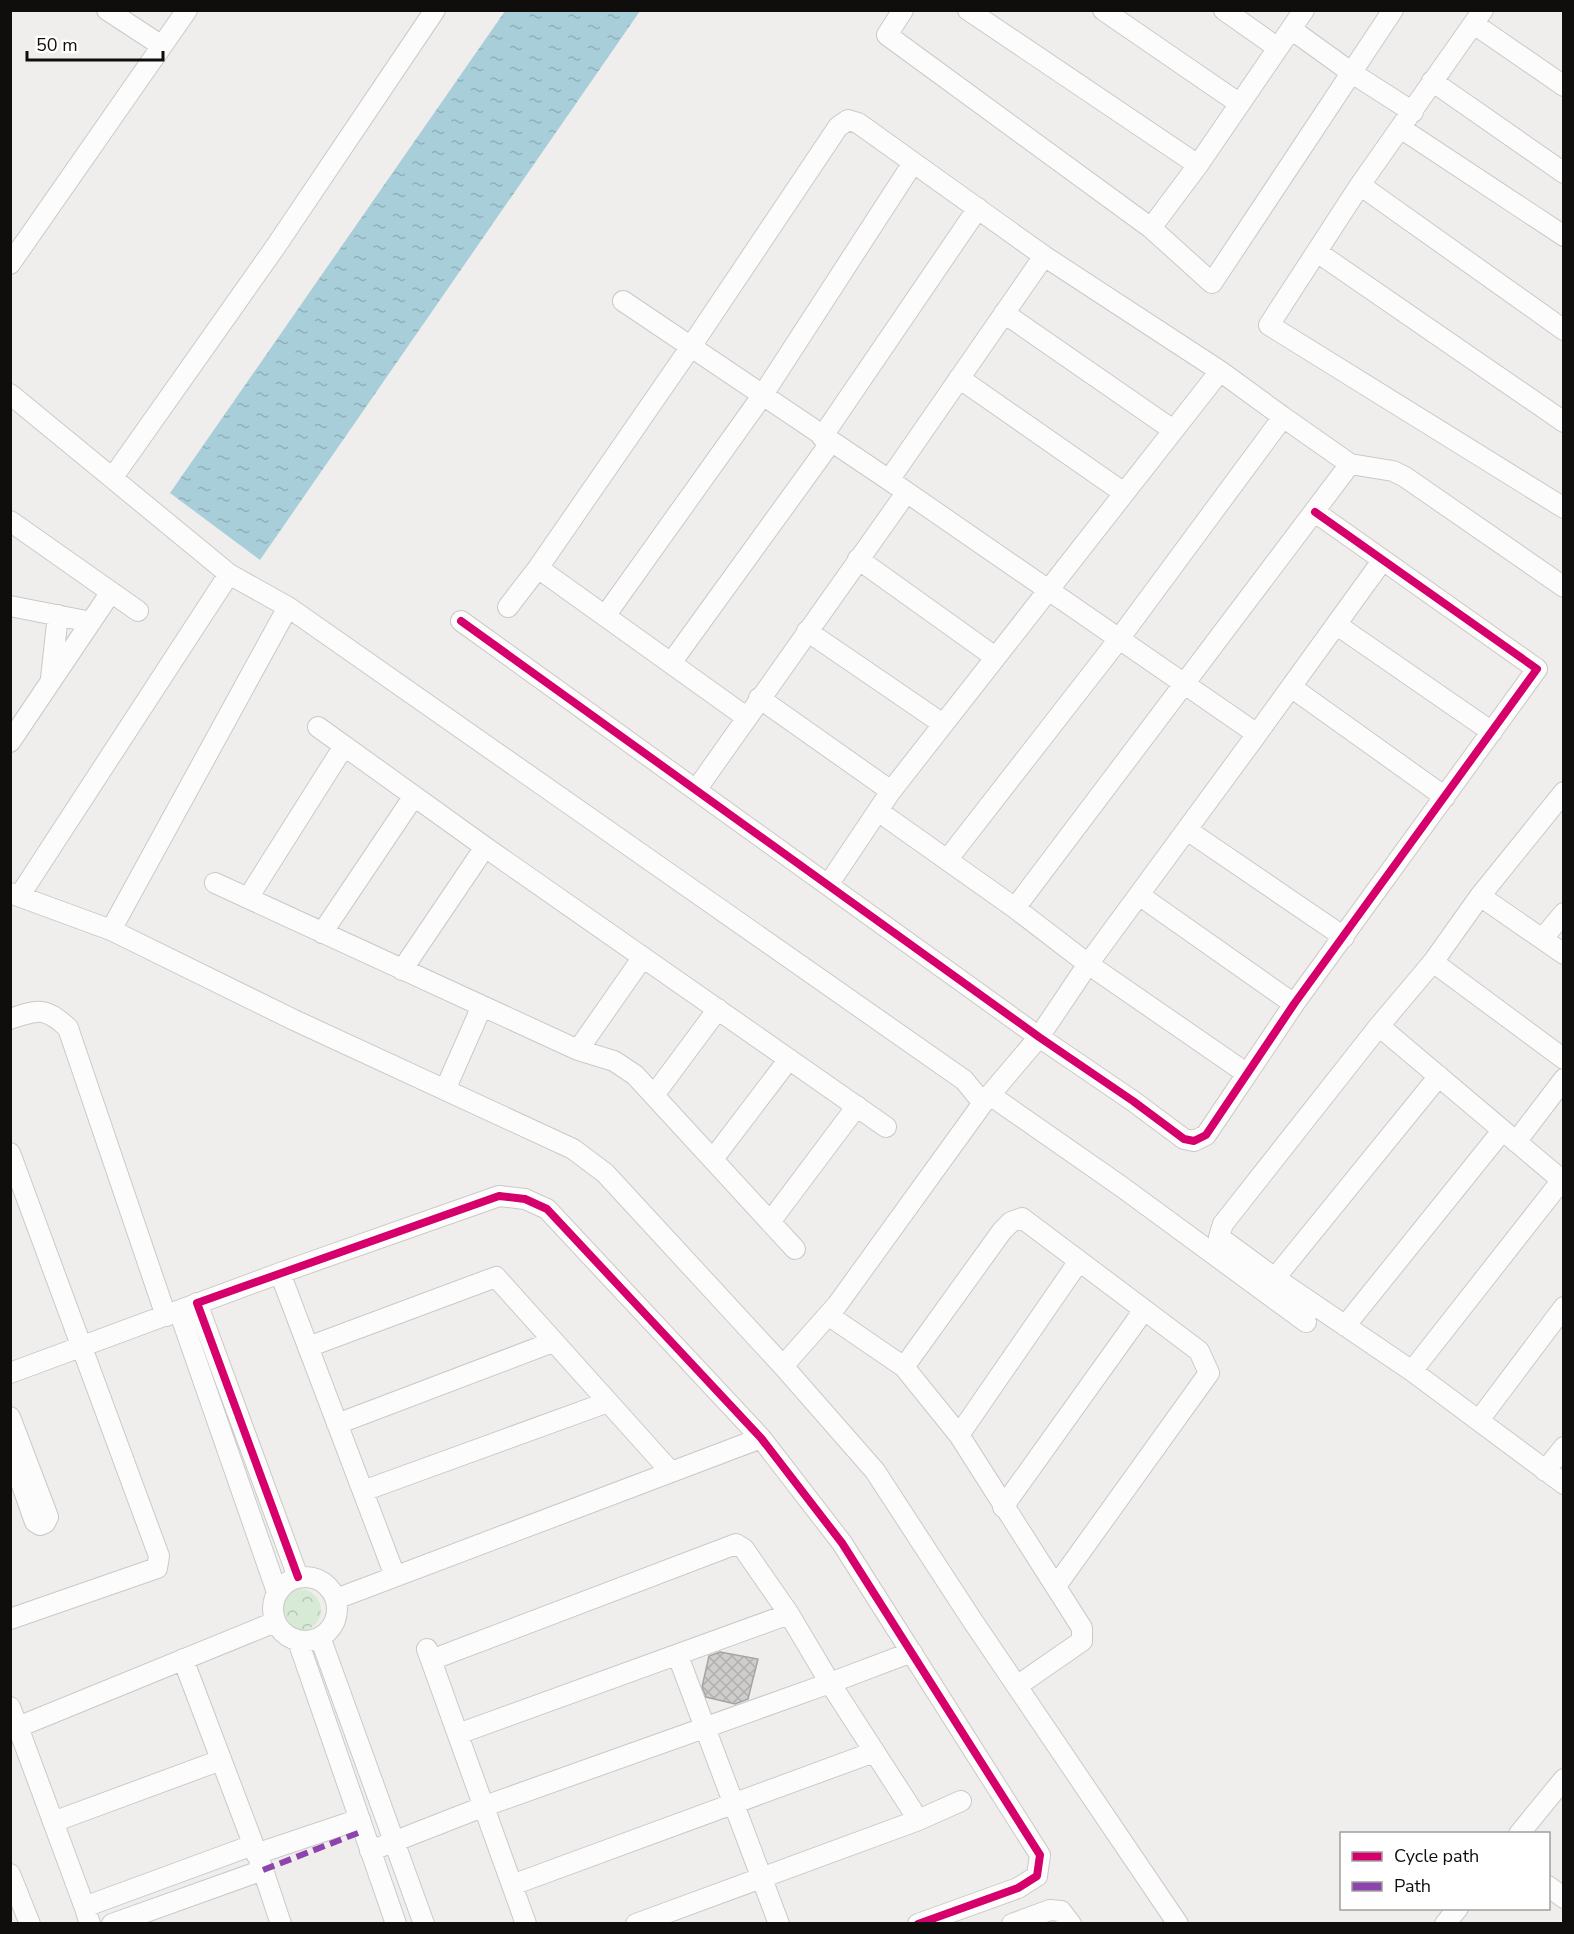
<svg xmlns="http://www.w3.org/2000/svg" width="1574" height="1934" viewBox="0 0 1574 1934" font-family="'Nunito Sans',sans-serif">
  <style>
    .park { fill: url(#park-crowns) }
    .water { fill: url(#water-ripples) }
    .building { fill: url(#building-cross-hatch); stroke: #a5a4a3; stroke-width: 1.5 }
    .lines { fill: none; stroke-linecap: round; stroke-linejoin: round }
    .minor-casing { stroke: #cbc9c8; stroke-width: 22 }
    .minor { stroke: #fdfcfc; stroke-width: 20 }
    .quiet { stroke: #8e44ad; stroke-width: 6; stroke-dasharray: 12 6; stroke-linecap: butt }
    .cycleway-casing { stroke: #fff; stroke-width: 11 }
    .cycleway { stroke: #d6006c; stroke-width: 8 }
  </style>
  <defs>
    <pattern id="park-crowns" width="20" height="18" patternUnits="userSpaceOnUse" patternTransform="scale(1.5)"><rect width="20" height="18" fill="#d6ead6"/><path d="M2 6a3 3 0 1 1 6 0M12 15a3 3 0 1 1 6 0" fill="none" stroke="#b6c8b6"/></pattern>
    <pattern id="water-ripples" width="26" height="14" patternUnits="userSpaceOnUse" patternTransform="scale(1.5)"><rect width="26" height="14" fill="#a8ceda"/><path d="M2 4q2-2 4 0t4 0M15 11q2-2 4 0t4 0" fill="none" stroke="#8fb0ba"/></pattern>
    <pattern id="building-cross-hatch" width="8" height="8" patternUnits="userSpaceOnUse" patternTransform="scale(1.5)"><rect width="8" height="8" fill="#cecdcc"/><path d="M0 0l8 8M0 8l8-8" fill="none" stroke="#b0afae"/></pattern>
  </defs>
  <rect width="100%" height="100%" fill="#f0eeec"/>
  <path class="park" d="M279 1610a21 21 0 1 1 42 0a21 21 0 1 1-42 0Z"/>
  <path class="water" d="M505 11H640L260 560 170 493Z"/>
  <path class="building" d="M720 1652 758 1659 748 1699 735 1704 706 1697 702 1687 709 1656Z"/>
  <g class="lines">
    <g class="minor-casing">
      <path id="minor" d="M107 10 162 46
        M903 10 887 35 1151 228 1212 283 1393 10
        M968 10 1198 165
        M1103 10 1240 104
        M1224 10 1278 48
        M1483 10 1360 185 1269 325 1564 508
        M1474 24 1564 86
        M1291 29 1352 73 1413 112
        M1432 81 1564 173
        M1402 129 1564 236
        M1360 185 1564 330
        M1151 228 1198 165 1304 10
        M1317 252 1564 422
        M10 264 187 10
        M623 301 889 480 1257 734
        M1004 313 1173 430
        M959 378 1124 493
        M10 394 229 574 288 607 964 1080 983 1103 837 1305 783 1366
        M822 437 978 208
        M113 477 276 246 435 10
        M889 480 1044 256
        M10 521 138 611
        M858 559 995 657
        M538 568 746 717
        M10 606 91 622
        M508 607 538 568 690 348 838 127 848 120 858 123 1044 256 1220 371 1283 417
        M605 616 762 396 913 163
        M461 621 1039 1037 1133 1101 1184 1139 1194 1141 1206 1135 1294 1004 1537 669 1315 512
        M1337 625 1492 732
        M807 631 943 724
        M671 663 831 442
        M51 678 58 615
        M1291 687 1445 797
        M759 698 891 791
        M318 727 485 847 886 1127
        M10 742 111 592
        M696 790 906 493
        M1564 792 1480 896 1433 962 1379 1026 1223 1224 1219 1237 1275 1278 1412 1371 1564 1484
        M878 811 1015 908 1088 964 1246 1073
        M1187 830 1344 937
        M947 860 1119 639 1283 417 1350 464 1393 471 1405 477 1564 587
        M215 883 578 1050 614 1061 635 1075 795 1249
        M828 885 891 791 1220 371
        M10 893 111 930 294 1020 573 1149 605 1173 783 1366 875 1471 972 1620 1178 1924
        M20 895 229 574
        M1139 895 1294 1004
        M1480 896 1564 954
        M248 898 344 746
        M1015 908 1350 464
        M111 930 288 607
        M322 933 414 796
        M1543 938 1564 913
        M1433 962 1564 1059
        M402 970 485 847
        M10 1019C39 1009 45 1007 68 1028L166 1316
        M1379 1026 1564 1182
        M578 1050 643 957
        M445 1090 482 1006
        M654 1095 718 1009
        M990 1095 1122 1187 1306 1322
        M983 1103 1039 1037 1088 964 1257 734 1382 561
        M1516 1142 1564 1079
        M10 1153 159 1556 157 1568 10 1619
        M713 1159 789 1059
        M770 1222 857 1106
        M280 1273 395 1576
        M1275 1278 1439 1076
        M197 1303 298 1577
        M179 1311 277 1592
        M828 1315 904 1367 959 1435 1082 1628V1641L1017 1686
        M1345 1326 1502 1131
        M308 1347 496 1277 671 1472
        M904 1367 1002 1231 1011 1222 1022 1218 1199 1351 1209 1373 1056 1586
        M1412 1371 1562 1180
        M10 1373 280 1273 499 1196 525 1199 547 1209 761 1438 842 1543 1040 1855 1037 1876 1018 1888 918 1924
        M10 1417 48 1517 45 1523 40 1525 35 1522 10 1451
        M1479 1420 1564 1307
        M337 1424 553 1342
        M959 1435 1079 1261
        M1545 1471 1564 1447
        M363 1491 608 1402
        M1003 1507 1144 1310
        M273 1609a32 32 0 1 1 64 0a32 32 0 1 1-64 0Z
        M336 1599 761 1438
        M320 1637 424 1924
        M298 1641 396 1924
        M427 1649 526 1924
        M678 1656 779 1924
        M183 1659 263 1870 281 1924
        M431 1660 736 1544 744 1549 789 1614 830 1683 912 1810 916 1821
        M10 1707 18 1727 275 1622
        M18 1727 85 1908
        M458 1734 789 1614
        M53 1822 221 1760
        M1519 1834 1564 1779
        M370 1851 485 1806 830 1683 912 1652
        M256 1854 360 1819
        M10 1874 30 1924
        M512 1885 874 1752
        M1548 1886 1564 1898
        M90 1924 85 1908 87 1906 253 1845
        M112 1924 263 1870
        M636 1924 916 1821 961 1801
        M1012 1924 1050 1910 1061 1911 1071 1924
        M1445 1924 1458 1908"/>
    </g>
    <use href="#minor" class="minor"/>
    <path class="quiet" d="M263 1870 363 1831"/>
    <g class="cycleway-casing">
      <path id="cycleway" d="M461 621 1039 1037 1133 1101 1184 1139 1194 1141 1206 1135 1294 1004 1537 669 1315 512
        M298 1577 197 1303 499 1196 525 1199 547 1209 761 1438 842 1543 1040 1855 1037 1876 1018 1888 918 1924"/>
    </g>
    <use href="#cycleway" class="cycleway"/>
  </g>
  <rect width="1574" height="1934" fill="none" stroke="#0f0e0d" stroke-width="24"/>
  <rect x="1340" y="1832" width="210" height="78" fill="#ffffff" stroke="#9f9f9e" stroke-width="1.5"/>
  <rect x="1352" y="1852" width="30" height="9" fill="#d6006c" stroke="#9f9f9e" stroke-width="1.5"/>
  <text x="1394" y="1862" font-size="18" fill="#0f0e0d">Cycle path</text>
  <rect x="1352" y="1882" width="30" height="9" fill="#8e44ad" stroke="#9f9f9e" stroke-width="1.5"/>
  <text x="1394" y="1892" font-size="18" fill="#0f0e0d">Path</text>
  <path d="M27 51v9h136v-9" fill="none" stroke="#0f0e0d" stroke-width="3"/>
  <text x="36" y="51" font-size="18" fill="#0f0e0d" stroke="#ffffff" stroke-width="4.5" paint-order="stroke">50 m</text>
</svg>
